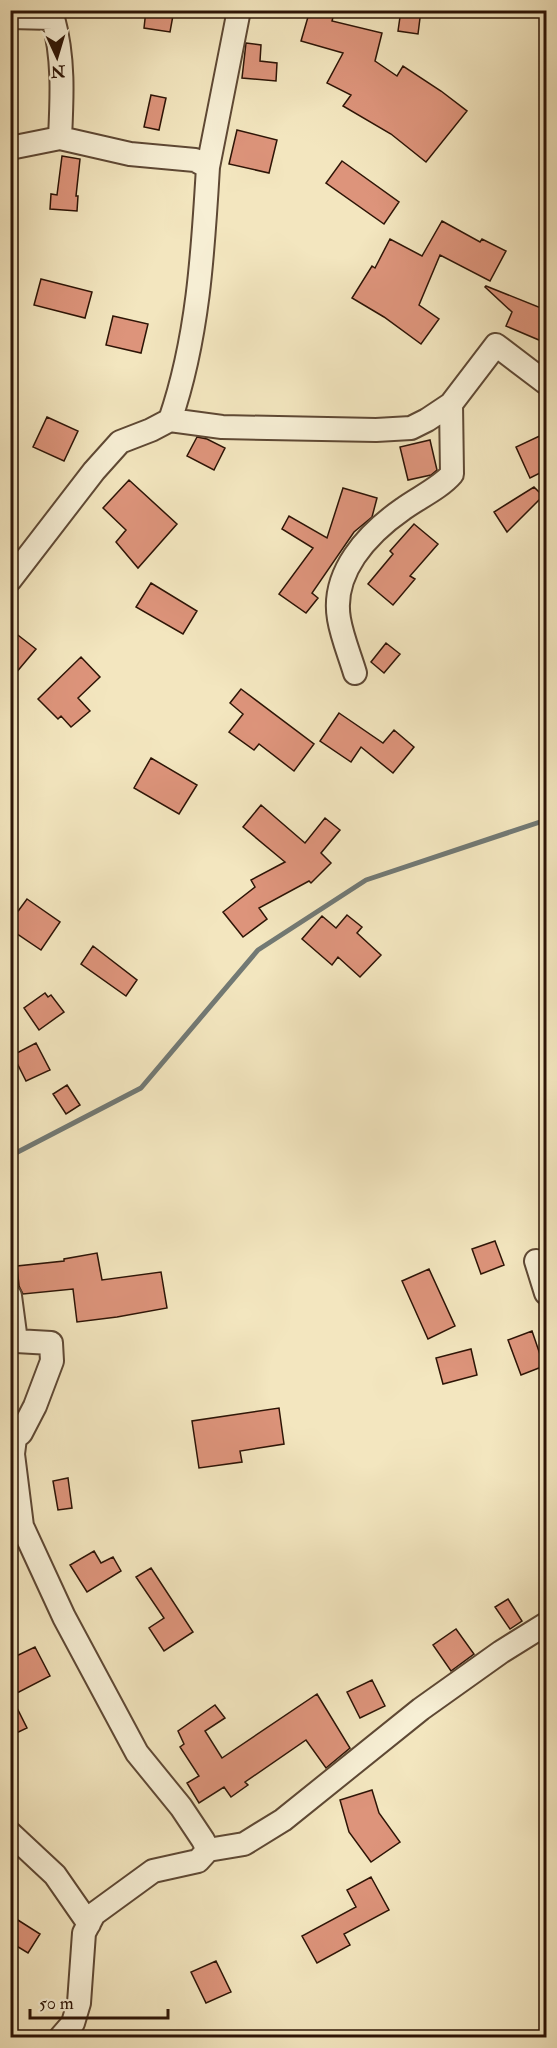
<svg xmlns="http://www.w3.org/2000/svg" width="557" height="2048" viewBox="0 0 557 2048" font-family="'IM FELL Double Pica',serif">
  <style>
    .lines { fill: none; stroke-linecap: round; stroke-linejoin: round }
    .stream { stroke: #727974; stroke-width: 5 }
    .building { fill: #dd947b; stroke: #2d1406; stroke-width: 1.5 }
    .minor-casing { stroke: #5e4834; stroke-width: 26 }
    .minor { stroke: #f7efd5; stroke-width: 22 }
  </style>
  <rect width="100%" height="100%" fill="#f3e6bf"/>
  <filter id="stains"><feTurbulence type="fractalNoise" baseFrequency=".00333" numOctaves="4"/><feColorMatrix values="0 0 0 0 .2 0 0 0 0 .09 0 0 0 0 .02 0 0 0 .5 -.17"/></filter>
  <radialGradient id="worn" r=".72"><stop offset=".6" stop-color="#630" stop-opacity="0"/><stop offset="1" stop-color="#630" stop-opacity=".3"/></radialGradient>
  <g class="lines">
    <path class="stream" d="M10 1156 141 1088 258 950 366 880 546 820"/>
  </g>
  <path class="building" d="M146 10H174L170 32 144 28Z
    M310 10H335L332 21 382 33 375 61 397 76 403 66 441 91 467 111 426 162 391 134 343 106 351 95 327 83 343 53 301 41Z
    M401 10H421L418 34 398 31Z
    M246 43 261 45 260 61 277 63 276 81 242 78Z
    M151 95 166 98 159 130 144 127Z
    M237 130 277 140 269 173 229 164Z
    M62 156 80 159 76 196H78L77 211 50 209 51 194 57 195Z
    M342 161 399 202 384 224 326 183Z
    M442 221 480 242 482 239 506 251 490 281 440 255 419 305 439 319 421 344 384 317 352 298 372 266 375 268 390 239 422 256Z
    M41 279 92 292 85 318 34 305Z
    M486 286 546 310V343L506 326 512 312 485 287Z
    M113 316 148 324 141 353 106 345Z
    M47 417 78 431 64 461 33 447Z
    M546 433V470L530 478 516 447Z
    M197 437 207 439 225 448 214 470 187 456Z
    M430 440 437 470 431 475 408 480 400 447Z
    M129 480 177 524 138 568 116 542 126 530 103 508Z
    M534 487 543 496 507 532 494 512Z
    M343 488 377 498 372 517 354 532 312 593 318 598 306 613 279 594 313 548 282 529 289 516 327 538Z
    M414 524 438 544 410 576 415 579 393 605 368 584 393 554 390 551Z
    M151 583 197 611 183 634 136 607Z
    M10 629 36 649 10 680Z
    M386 643 400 654 384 673 371 662Z
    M81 657 100 677 78 698 90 711 71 727 61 716 58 719 38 699Z
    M241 689 314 744 294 771 259 744 254 750 229 732 243 714 230 703Z
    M339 713 383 743 394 730 414 747 393 773 361 747 351 762 320 741Z
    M151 758 197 785 179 814 134 788Z
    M261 805 305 843 325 818 340 830 321 853 331 863 311 883 309 881 259 908 267 919 243 937 223 912 255 887 251 880 285 862 243 827Z
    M27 899 60 922 41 950 10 929V922Z
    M347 915 362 927 357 933 381 955 360 977 338 957 332 965 302 939 322 916 336 928Z
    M93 946 137 980 126 996 81 964Z
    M45 993 48 997 51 995 64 1012 39 1030 24 1008Z
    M36 1043 50 1070 26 1081 13 1055Z
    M67 1085 80 1105 66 1114 53 1094Z
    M495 1241 504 1265 481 1274 472 1249Z
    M97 1253 102 1280 161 1272 167 1308 117 1317 77 1322 73 1289 23 1294 19 1286 17 1266 64 1261V1259Z
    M429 1269 455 1326 428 1339 402 1281Z
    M532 1331 544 1366 521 1375 508 1340Z
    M471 1349 477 1375 443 1384 436 1358Z
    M279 1408 284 1444 240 1451 242 1462 199 1468 192 1421Z
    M68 1478 72 1508 58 1510 53 1481Z
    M94 1551 101 1563 113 1557 121 1571 87 1592 70 1565Z
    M151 1568 193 1632 164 1651 149 1628 164 1618 136 1577Z
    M508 1599 522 1621 510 1629 495 1607Z
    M456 1629 474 1654 451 1671 433 1645Z
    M35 1647 50 1676 17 1693 10 1680V1659Z
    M372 1680 385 1706 360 1718 347 1692Z
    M10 1694 27 1728 10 1736Z
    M317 1694 350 1748 326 1768 306 1740 245 1782 248 1785 231 1797 224 1787 199 1803 187 1783 199 1776 180 1747 184 1744 178 1731 215 1705 225 1718 205 1731 222 1758Z
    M372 1790 379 1813 400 1842 371 1862 349 1832 340 1800Z
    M371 1877 389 1910 344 1934 350 1945 317 1963 302 1936 356 1907 347 1890Z
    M10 1915 40 1934 28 1953 10 1942Z
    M216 1961 231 1992 206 2003 191 1972Z"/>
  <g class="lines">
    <g class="minor-casing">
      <path id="minor" d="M10 17 53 18C64 58 62 97 60 138
        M10 148 60 138 130 154 195 160 208 167C203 252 198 339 170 420
        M208 167 239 10
        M10 580 94 471 120 442 151 430 170 420 222 427 376 430 411 428 427 420 451 404 496 345 546 383
        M355 673C350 656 342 637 339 619 331 573 367 534 403 509 418 498 440 488 452 474L451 404
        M536 1261 546 1293
        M10 1296 16 1341 51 1343 52 1361 35 1406 21 1433 15 1438 13 1454 22 1526 64 1617 137 1753 181 1807 203 1840 208 1850 198 1861 153 1871 94 1914 84 1933 79 2003 73 2023 60 2038
        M10 1833 55 1875 89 1924
        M208 1850 244 1844 283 1820 421 1709 501 1652 546 1624"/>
    </g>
    <use href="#minor" class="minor"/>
  </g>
  <rect width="557" height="2048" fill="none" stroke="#f3e6bf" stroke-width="36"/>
  <rect x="12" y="12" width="533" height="2024" fill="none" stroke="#2d1406" stroke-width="3"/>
  <rect x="18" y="18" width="521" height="2012" fill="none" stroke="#2d1406" stroke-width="1.5"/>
  <g transform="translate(57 57) rotate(176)" stroke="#f7efd5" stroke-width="4.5" paint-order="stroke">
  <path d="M0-4.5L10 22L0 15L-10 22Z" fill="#2d1406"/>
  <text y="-9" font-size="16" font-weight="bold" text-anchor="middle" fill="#2d1406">N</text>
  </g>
  <path d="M30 2009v9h138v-9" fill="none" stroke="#2d1406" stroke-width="3"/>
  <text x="39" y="2009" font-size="18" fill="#2d1406" stroke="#f7efd5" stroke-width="4.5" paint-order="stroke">50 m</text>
  <rect width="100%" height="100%" filter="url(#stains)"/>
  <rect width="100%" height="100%" fill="url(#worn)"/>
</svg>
